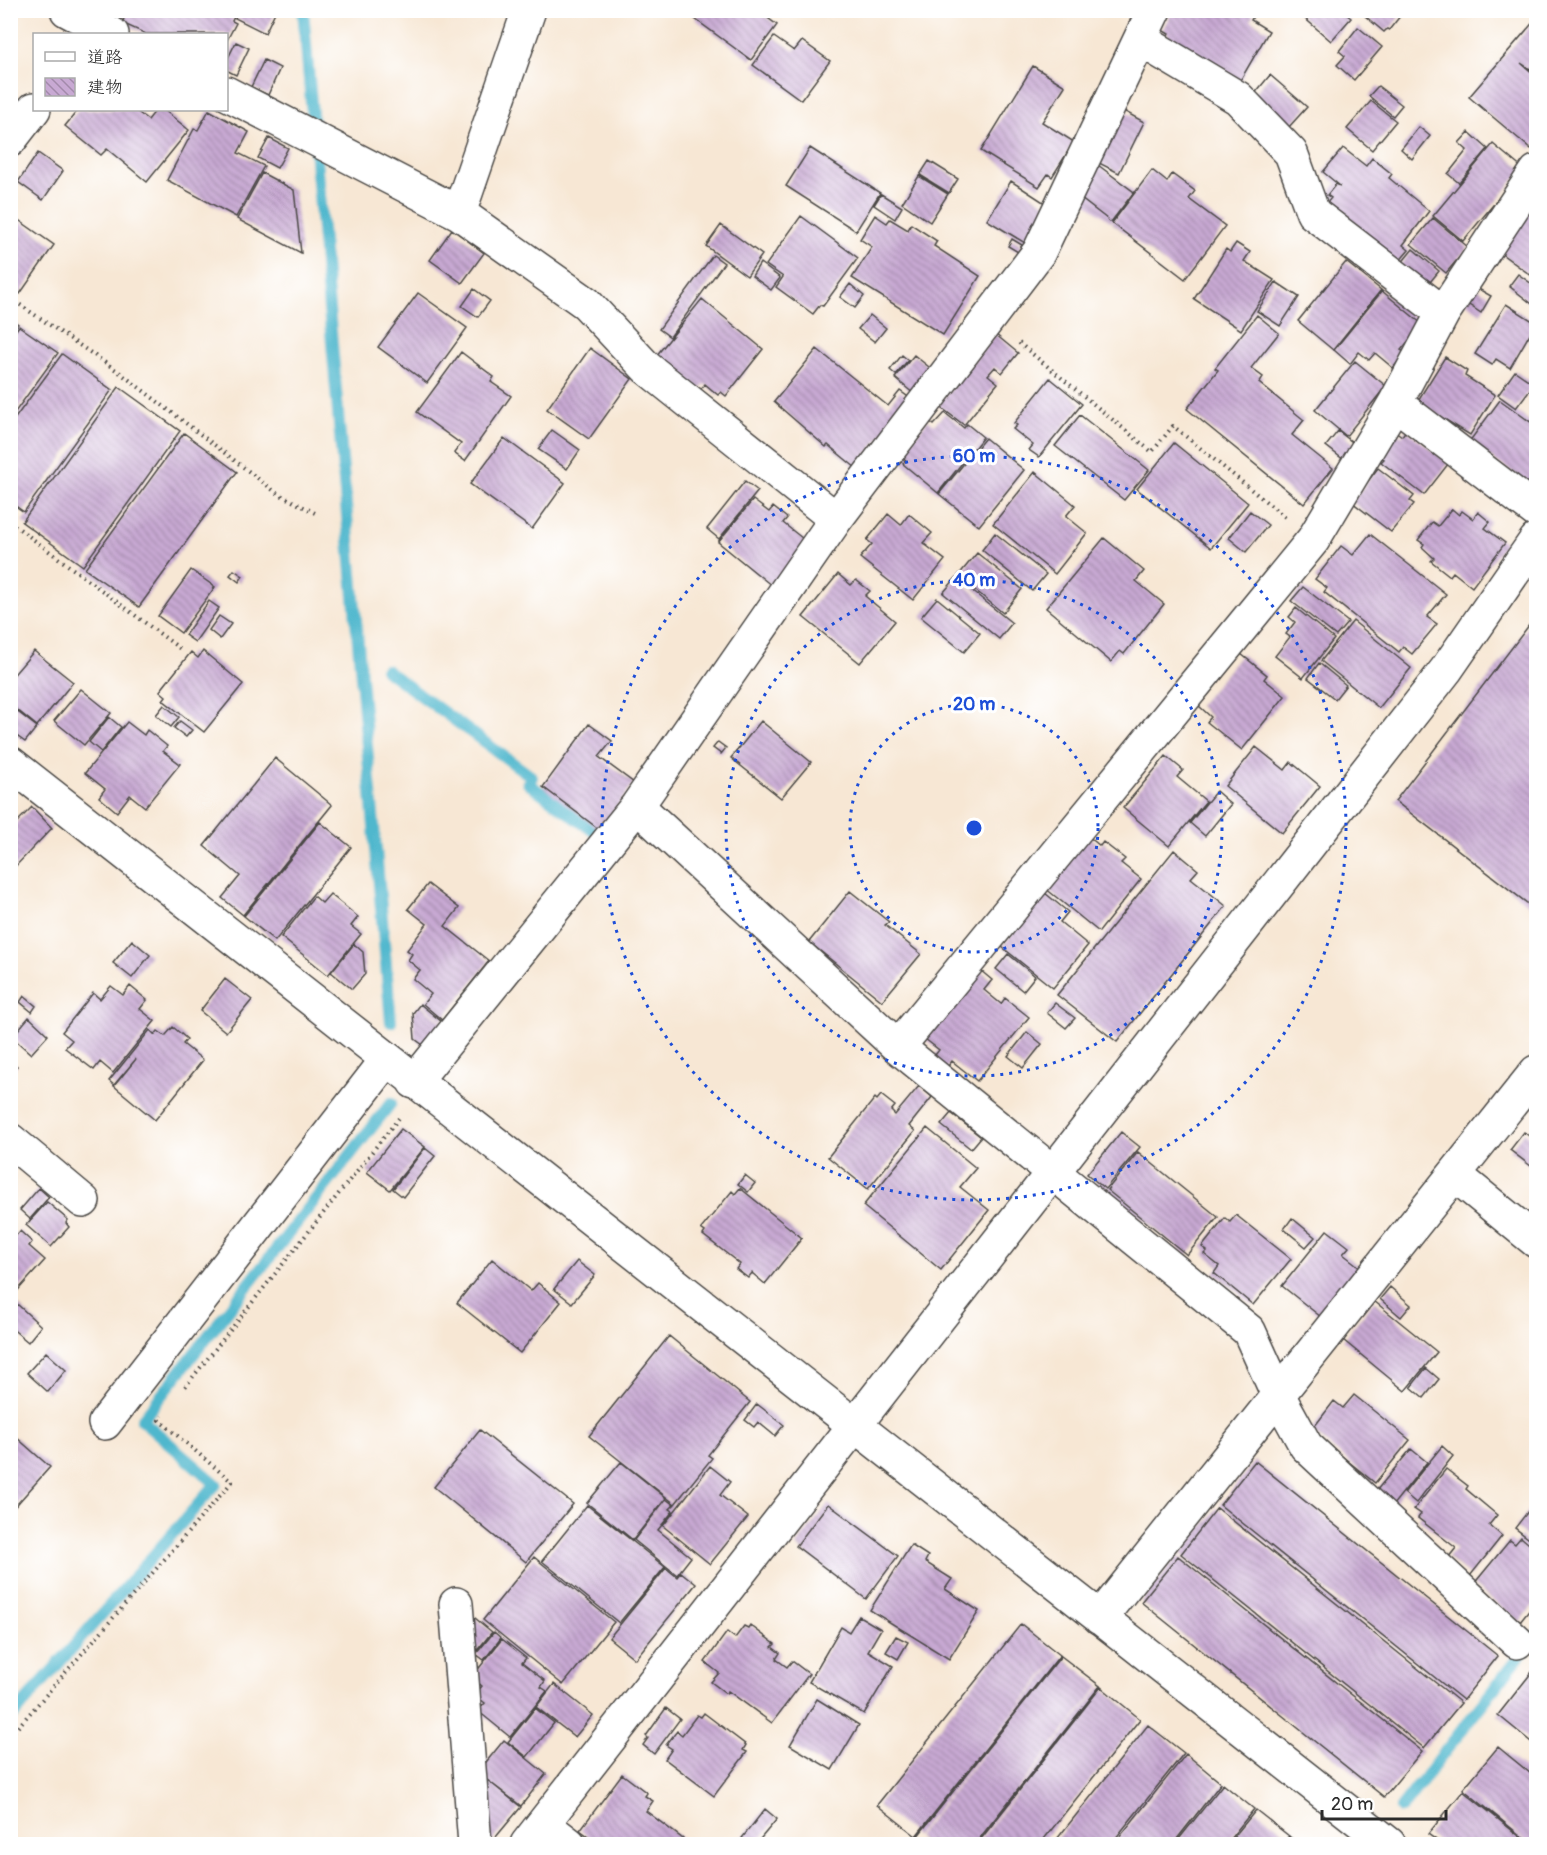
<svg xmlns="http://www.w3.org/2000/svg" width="1547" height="1855" viewBox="0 0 1547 1855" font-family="Pangolin,'Klee One',sans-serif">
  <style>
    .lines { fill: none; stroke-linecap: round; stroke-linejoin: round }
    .stream { stroke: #4fb7cd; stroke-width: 12 }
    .building { fill: url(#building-back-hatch) }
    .minor-casing { stroke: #4a4744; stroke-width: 36 }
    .path { stroke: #4a4744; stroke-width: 4; stroke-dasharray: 1.5 4.5; stroke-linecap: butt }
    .minor { stroke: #fff; stroke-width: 33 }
    .ring { fill: none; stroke: #1d4ed8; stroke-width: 3; stroke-dasharray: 3 6 }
    .centre { fill: #1d4ed8; stroke: #fff; stroke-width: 3 }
    .ring-label { font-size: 18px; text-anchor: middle; font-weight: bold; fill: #1d4ed8; stroke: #fff; stroke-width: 6; stroke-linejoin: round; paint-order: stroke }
  </style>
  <defs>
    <pattern id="building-back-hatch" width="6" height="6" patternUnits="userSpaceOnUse" patternTransform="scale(1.5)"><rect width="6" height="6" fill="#c8a9d3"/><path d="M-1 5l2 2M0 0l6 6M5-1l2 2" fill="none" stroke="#a38aab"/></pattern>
  </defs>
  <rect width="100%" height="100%" fill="#fff"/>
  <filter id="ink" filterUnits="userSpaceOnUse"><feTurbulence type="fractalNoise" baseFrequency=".0167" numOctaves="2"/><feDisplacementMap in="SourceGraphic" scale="12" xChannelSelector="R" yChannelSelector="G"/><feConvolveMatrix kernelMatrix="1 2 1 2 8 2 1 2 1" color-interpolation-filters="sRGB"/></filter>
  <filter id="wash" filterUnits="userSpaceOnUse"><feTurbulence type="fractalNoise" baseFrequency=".008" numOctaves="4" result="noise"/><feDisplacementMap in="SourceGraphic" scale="24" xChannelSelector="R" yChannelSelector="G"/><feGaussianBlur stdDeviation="1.35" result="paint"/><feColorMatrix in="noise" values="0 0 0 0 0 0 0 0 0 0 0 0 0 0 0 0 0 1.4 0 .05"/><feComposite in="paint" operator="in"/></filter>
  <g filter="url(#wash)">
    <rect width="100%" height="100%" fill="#f7e7d4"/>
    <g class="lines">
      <path class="stream" d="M303 10 391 1022
        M386 670 532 777 528 783 596 833
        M10 1719 216 1484 142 1420 391 1103
        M1401 1808 1536 1635"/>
    </g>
    <g id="blocks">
      <path class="building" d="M128 10H230L236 13 232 21 236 23 226 42V34H146L122 23Z
        M239 10H276L265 33 235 18Z
        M701 10H757L777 25 751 60 695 19Z
        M1173 10H1245L1254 15 1251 20 1269 31 1240 81 1167 38 1169 34 1162 30Z
        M1295 10H1341L1351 18 1331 41Z
        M1358 10H1405L1389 30 1387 29 1384 32Z
        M1536 19V68L1533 65 1530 69 1521 63 1536 76V142L1531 149 1469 97Z
        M1358 27 1382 47 1354 80 1337 65 1345 56 1339 51Z
        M774 37 794 51 802 41 830 61 801 100 753 65Z
        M236 42 249 48 236 75 226 70V62Z
        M264 60 280 68 268 95 251 87Z
        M1033 66 1065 86 1042 122 1074 142 1052 177 1048 174 1039 187 981 151Z
        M1270 75 1307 107 1288 128 1252 97Z
        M1378 86 1402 105 1393 116 1369 96Z
        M1371 101 1396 121 1372 150 1347 129Z
        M1120 109 1144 122 1119 173 1095 161Z
        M78 110H135L148 120 156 110H164L189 130 147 182 107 149 101 155 65 126Z
        M209 110 249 132 238 153 264 166 236 217 167 180 194 129 198 130Z
        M1419 127 1430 136 1412 159 1401 149Z
        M1469 132 1488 149 1459 183 1448 174 1467 150 1459 143Z
        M269 138 288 148 277 168 258 158Z
        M1493 144 1523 169 1463 241 1433 216Z
        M810 148 880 193 856 231 786 186Z
        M1343 148 1366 166 1372 158 1392 174 1389 178 1429 211 1403 245 1409 250 1397 264 1326 204 1331 198 1327 195 1336 184 1340 186 1323 172Z
        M38 153 63 171 43 200 18 182Z
        M929 161 958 179 949 193 920 175Z
        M1098 165 1134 192 1111 222 1076 195Z
        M1152 170 1167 182 1172 174 1195 191 1189 199 1225 226 1185 279 1112 223Z
        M262 173 294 190 301 253 237 219Z
        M919 176 948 194 930 222 902 203Z
        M1011 181 1048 205 1025 243 987 220Z
        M1536 190V279L1499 252Z
        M881 194 902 207 895 219 874 205Z
        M10 214 54 245 20 294 10 287Z
        M875 215 887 223 890 219 908 230 911 224 937 241 934 246 980 276 943 335 852 278 872 247 860 239Z
        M801 216 858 258 823 306 820 305 813 314 776 287 783 277 766 265Z
        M1433 218 1468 247 1446 273 1411 244Z
        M721 225 762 255 747 276 706 246Z
        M452 229 484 253 462 283 430 260Z
        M1012 239 1022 245 1018 252 1008 246Z
        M1236 243 1250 252 1244 261 1274 280 1241 330 1194 299 1226 249 1230 252Z
        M1413 249 1439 271 1426 287 1400 265Z
        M713 255 724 263 670 337 659 329Z
        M1346 262 1381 290 1333 350 1298 321Z
        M760 263 780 278 771 290 752 276Z
        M1518 274 1536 287V307L1509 286Z
        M1276 282 1299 297 1280 326 1257 311Z
        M850 284 864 296 855 308 840 297Z
        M1475 287 1491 296 1481 313 1466 303Z
        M474 289 490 301 478 317 462 306Z
        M1382 291 1422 324 1401 350 1405 353 1393 368 1375 353 1369 360 1359 352 1350 364 1334 350Z
        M418 293 467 328 427 383 378 347Z
        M702 299 763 349 726 396 721 392 718 395 705 384 699 391 656 356Z
        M1506 304 1536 323 1510 368 1496 359 1492 365 1475 354Z
        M870 315 886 328 875 342 858 329Z
        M1257 315 1279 333 1251 368 1263 377 1259 383 1304 420 1292 435 1333 468 1304 504 1187 409 1218 370 1215 368Z
        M10 318 18 324 10 334Z
        M19 326 58 353 10 419V338Z
        M995 334 1018 353 1002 373 995 367 988 375 998 383 964 425 938 405Z
        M590 348 632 379 589 439 547 409Z
        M817 349 888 406 900 391 911 399 856 468 828 445 826 447 774 402Z
        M461 352 494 377 491 382 511 396 465 461 454 453 461 444 417 412Z
        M62 354 112 390 24 512 10 502V425Z
        M902 355 908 360 896 375 890 370Z
        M914 355 934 371 915 395 895 378Z
        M1445 357 1467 371 1465 376 1495 395 1470 435 1417 402Z
        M1355 361 1386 386 1346 436 1315 410Z
        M1515 371 1534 384 1516 408 1498 395Z
        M1050 378 1082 404 1039 457 1029 450 1033 445 1013 429 1017 425 1014 423Z
        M119 387 180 431 83 566 22 522Z
        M1500 400 1536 426V489L1469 442Z
        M945 413 964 428 967 424 983 437 938 493 903 464 906 460 900 455 928 420 934 425Z
        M1080 415 1149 470 1124 500 1055 446Z
        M552 430 580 450 567 469 538 449Z
        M1406 430 1449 463 1424 495 1381 462 1384 459 1377 455 1395 431 1402 436Z
        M1338 431 1356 445 1344 460 1326 446Z
        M184 433 237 472 139 607 85 569Z
        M504 438 565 483 532 529 470 484Z
        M985 438 1024 470 979 526 939 494Z
        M1174 443 1248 503 1211 548 1137 489Z
        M1378 468 1414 496 1410 501 1414 504 1391 532 1352 502Z
        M1035 472 1075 505 1066 516 1087 533 1055 574 993 524Z
        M745 481 758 491 719 539 707 529Z
        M753 500 769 512 773 507 787 518 783 523 807 542 772 586 718 542Z
        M1452 509 1459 515 1462 511 1473 519 1478 512 1490 522 1485 528 1505 543 1472 587 1453 572 1450 576 1431 561 1434 558 1422 547 1424 544 1418 540 1432 522 1438 526Z
        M1250 511 1268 525 1246 552 1229 538Z
        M888 514 901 525 909 514 932 533 923 543 945 560 913 600 860 558 872 544 867 540Z
        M995 533 1046 574 1032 591 982 550Z
        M1370 534 1446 594 1427 617 1437 624 1412 654 1403 647 1399 652 1324 592 1327 588 1315 579 1341 546 1353 555Z
        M1104 538 1144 571 1136 581 1164 604 1124 654 1120 651 1111 662 1046 608Z
        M977 553 1022 589 1003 613 958 576Z
        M191 570 215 587 181 633 158 616Z
        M234 570 243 576 239 582 230 575Z
        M838 574 851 585 856 580 870 591 865 596 895 621 860 663 803 617Z
        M956 578 1012 623 999 639 943 593Z
        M1303 587 1348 622 1336 636 1291 601Z
        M937 598 980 633 964 652 921 617Z
        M209 601 219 608 195 642 185 635Z
        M1296 608 1334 639 1303 678 1275 656 1290 637 1286 634 1295 622 1289 617Z
        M219 616 231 624 220 639 209 630Z
        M1536 616V910L1395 801Z
        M1353 621 1411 668 1379 708 1321 661Z
        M34 651 73 682 37 726 10 704V679Z
        M203 651 243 684 204 732 163 700 166 696 160 691 191 652 198 658Z
        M1241 654 1267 675 1264 679 1285 696 1242 750 1207 722 1211 717 1199 706Z
        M1319 663 1346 685 1335 699 1308 678Z
        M81 689 111 713 84 745 54 721Z
        M164 705 179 717 171 727 156 715Z
        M10 706 37 727 25 742 10 731Z
        M109 717 121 727 101 752 89 742Z
        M180 721 192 730 186 737 174 728Z
        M761 721 811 762 781 798 731 758Z
        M127 722 144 735 147 730 167 746 163 751 180 764 145 807 130 795 117 812 99 797 105 789 85 773Z
        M589 724 612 741 599 757 634 783 600 830 543 787Z
        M718 742 726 748 721 754 713 748Z
        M1256 747 1285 770 1291 762 1320 786 1282 833 1225 786Z
        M1166 756 1183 770 1177 777 1206 801 1169 846 1123 808Z
        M275 758 332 805 243 915 222 898 240 876 204 846Z
        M1216 791 1231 804 1205 836 1190 823Z
        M32 807 52 828 10 872V829Z
        M320 822 351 847 275 941 244 916Z
        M1088 836 1100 846 1103 842 1125 859 1121 863 1141 879 1099 932 1045 888Z
        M1174 850 1198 870 1191 878 1226 906 1117 1042 1057 995Z
        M428 884 459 908 445 926 489 961 442 1020 423 1004 431 994 413 979 420 970 408 960 412 954 407 950 427 924 408 909Z
        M850 891 889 922 885 925 921 954 882 1001 809 942Z
        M1045 893 1068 912 1060 922 1088 945 1053 988 1002 947Z
        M330 894 358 917 351 926 361 934 328 975 281 937 314 896 322 903Z
        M132 940 150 955 132 978 113 963Z
        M354 944 363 952 365 974 352 989 331 972Z
        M1008 954 1035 976 1023 991 996 969Z
        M980 970 992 980 984 990 1001 1004 1005 998 1029 1017 977 1081 952 1061 945 1070 932 1059 939 1050 925 1039Z
        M225 979 252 1000 226 1032 200 1011Z
        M111 986 123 995 130 986 147 1000 140 1009 155 1021 113 1073 100 1062 94 1070 65 1048 72 1040 62 1032 93 993 100 999Z
        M24 996 36 1006 32 1012 20 1002Z
        M1055 1003 1075 1018 1066 1028 1047 1013Z
        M420 1004 442 1022 423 1045 415 1039 413 1013Z
        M29 1017 48 1035 31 1054 12 1037Z
        M173 1027 187 1039 183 1044 203 1060 155 1120 114 1086 136 1059 114 1085 109 1081 150 1030 155 1035 158 1031 165 1036Z
        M1027 1032 1042 1044 1023 1068 1008 1056Z
        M10 1060 17 1066 10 1073Z
        M919 1086 932 1097 909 1126 915 1131 868 1189 828 1157 875 1098 877 1100 881 1095 895 1106 891 1111 895 1115Z
        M951 1113 981 1137 971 1149 941 1125Z
        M927 1128 976 1168 960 1187 989 1210 941 1270 863 1206Z
        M1536 1128V1170L1510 1150 1524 1132 1530 1137Z
        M401 1129 425 1147 390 1190 367 1172Z
        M1121 1132 1140 1147 1105 1189 1087 1174Z
        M425 1148 435 1156 403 1197 393 1189Z
        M1138 1152 1218 1217 1187 1255 1107 1190Z
        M745 1175 755 1183 748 1192 738 1184Z
        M39 1188 49 1197 30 1219 20 1210Z
        M740 1188 802 1238 765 1284 752 1273 748 1278 736 1269 740 1264 703 1235 705 1232 701 1229 732 1191 735 1194Z
        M47 1202 68 1220 66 1223 69 1227 51 1247 26 1225Z
        M1236 1215 1291 1259 1253 1305 1214 1273 1219 1266 1204 1254 1207 1251 1202 1247 1225 1218 1230 1222Z
        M1292 1218 1315 1237 1306 1247 1284 1229Z
        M1327 1230 1349 1247 1343 1254 1361 1268 1321 1317 1282 1286Z
        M20 1231 32 1242 29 1246 45 1260 10 1299V1238L13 1239Z
        M492 1259 531 1291 538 1283 561 1302 520 1353 457 1303Z
        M577 1261 595 1275 572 1303 554 1289Z
        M1390 1287 1411 1305 1401 1317 1380 1299Z
        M1374 1301 1437 1352 1405 1391 1343 1340Z
        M17 1304 41 1326 28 1342 10 1327V1312Z
        M669 1336 750 1402 708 1455 712 1458 675 1504 589 1436Z
        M46 1352 66 1370 48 1392 27 1373Z
        M1426 1368 1439 1379 1424 1398 1411 1387Z
        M1354 1395 1410 1440 1375 1483 1311 1431 1334 1401 1343 1408Z
        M757 1404 784 1425 775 1436 758 1422 754 1427 745 1420Z
        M480 1430 573 1504 526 1562 434 1487Z
        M16 1437 50 1467 10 1512V1443Z
        M1442 1446 1453 1456 1416 1503 1404 1493Z
        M1411 1449 1427 1462 1393 1505 1376 1491Z
        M1255 1461 1498 1656 1463 1700 1220 1505Z
        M621 1462 666 1498 633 1540 587 1503Z
        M710 1466 730 1482 720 1495 748 1517 710 1564 663 1526Z
        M1446 1469 1468 1486 1466 1489 1497 1515 1489 1525 1502 1536 1470 1576 1448 1558 1456 1548 1418 1518 1421 1514 1414 1509Z
        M666 1499 674 1505 670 1509 673 1511 658 1530 691 1557 677 1575 634 1540Z
        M1536 1501V1537L1533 1542 1515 1528Z
        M828 1504 898 1556 866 1599 796 1546Z
        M587 1505 665 1567 619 1623 542 1561Z
        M1217 1508 1461 1703 1424 1748 1181 1554Z
        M1521 1537 1536 1550V1602L1520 1622 1473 1585 1510 1540 1515 1544Z
        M911 1545 928 1556 925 1562 952 1579 945 1589 979 1611 949 1659 870 1610Z
        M1178 1556 1422 1751 1384 1797 1141 1602Z
        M534 1557 614 1622 563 1685 483 1620Z
        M666 1568 677 1577 681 1572 696 1584 635 1659 609 1638Z
        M859 1616 881 1629 868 1651 893 1666 864 1714 809 1682 841 1627 849 1632Z
        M475 1618 492 1632 475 1653 468 1626Z
        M1021 1624 1060 1655 916 1836 877 1805Z
        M750 1625 775 1644 772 1647 780 1653 776 1659 787 1667 792 1661 809 1674 772 1723 728 1691 727 1694 711 1682 719 1673 705 1662 727 1632 735 1638 744 1626 748 1628Z
        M494 1632 501 1638 484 1660 476 1654Z
        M896 1636 908 1642 898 1659 886 1652Z
        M502 1639 526 1658 522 1663 545 1681 541 1687 547 1691 510 1737 478 1711 485 1703 475 1695 482 1686 472 1677Z
        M1061 1656 1100 1686 975 1844H927L917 1837Z
        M1536 1667V1746L1498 1715Z
        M554 1684 593 1715 575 1737 536 1707Z
        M1101 1687 1140 1719 1040 1844H977Z
        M817 1699 859 1725 832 1770 790 1745Z
        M535 1708 554 1723 527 1757 508 1742Z
        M666 1708 680 1719 654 1754 643 1745 648 1738 646 1736Z
        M704 1713 746 1745 743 1750 747 1752 714 1796 665 1759 672 1749 666 1745 677 1731 682 1735 697 1715 701 1717Z
        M1148 1725 1184 1753 1111 1844H1053Z
        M504 1740 546 1774 521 1806 486 1779 521 1807 490 1844 478 1772Z
        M1498 1747 1536 1778V1844H1531L1463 1789Z
        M1186 1754 1221 1783 1173 1844H1114Z
        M622 1774 647 1793 645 1796 653 1801 646 1811 683 1839 679 1844H599L580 1830Z
        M1223 1784 1254 1809 1226 1844H1175Z
        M1463 1791 1529 1844H1442L1428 1834Z
        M765 1809 777 1819 756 1844H750L742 1838Z
        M1256 1810 1289 1836 1282 1844H1228Z
        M1290 1837 1300 1844H1284Z"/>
    </g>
  </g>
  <g filter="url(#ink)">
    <use href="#blocks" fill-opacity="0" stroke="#4a4744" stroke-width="1.5"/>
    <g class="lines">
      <g class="minor-casing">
        <path id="minor" d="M67 10 112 34
          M1141 40 1238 98 1291 153 1313 213 1443 313
          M226 93 459 213 586 303 647 368 836 519
          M10 140 34 109
          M459 213 529 10
          M1395 403 1536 511
          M10 763C469 1125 930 1484 1389 1844
          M637 806 898 1047 1249 1331 1278 1395 1306 1446 1517 1642
          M898 1047 1313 540 1395 403 1443 313 1536 172
          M414 1082 637 806 836 519 1039 252 1154 10
          M10 1140 83 1201
          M1455 1175 1536 1241
          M105 1423 386 1061
          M456 1604 475 1844
          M1100 1618 1536 1072
          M543 1824 569 1844
          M527 1844 1446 670 1536 540"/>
      </g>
      <path class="path" d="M10 298 119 372 277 493 317 514
        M1019 343 1152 452 1173 426 1285 517
        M10 522 183 651
        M185 1387 399 1118
        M10 1736 232 1482 159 1420 162 1416"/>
      <use href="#minor" class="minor"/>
    </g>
  </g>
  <g class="ring">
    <circle cx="974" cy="828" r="124"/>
    <circle cx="974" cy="828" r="248"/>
    <circle cx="974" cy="828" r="372"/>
  </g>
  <circle cx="974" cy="828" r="9" class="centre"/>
  <g class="ring-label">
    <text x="974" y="462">60 m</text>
    <text x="974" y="586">40 m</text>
    <text x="974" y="710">20 m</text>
  </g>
  <rect width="1547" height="1855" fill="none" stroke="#fff" stroke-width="36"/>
  <rect x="33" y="33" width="195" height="78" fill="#ffffff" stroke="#aaaaaa" stroke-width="1.5"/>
  <rect x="45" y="52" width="30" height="9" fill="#ffffff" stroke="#aaaaaa" stroke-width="1.5"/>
  <text x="87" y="63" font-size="18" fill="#2b2b2b">道路</text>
  <rect x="45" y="78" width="30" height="18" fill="url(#building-back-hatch)" stroke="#aaaaaa" stroke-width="1.5"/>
  <text x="87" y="93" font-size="18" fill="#2b2b2b">建物</text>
  <path d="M1322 1810v9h124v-9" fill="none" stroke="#2b2b2b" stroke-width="3"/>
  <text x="1331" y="1810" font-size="18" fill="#2b2b2b" stroke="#ffffff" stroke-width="4.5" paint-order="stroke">20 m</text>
</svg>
